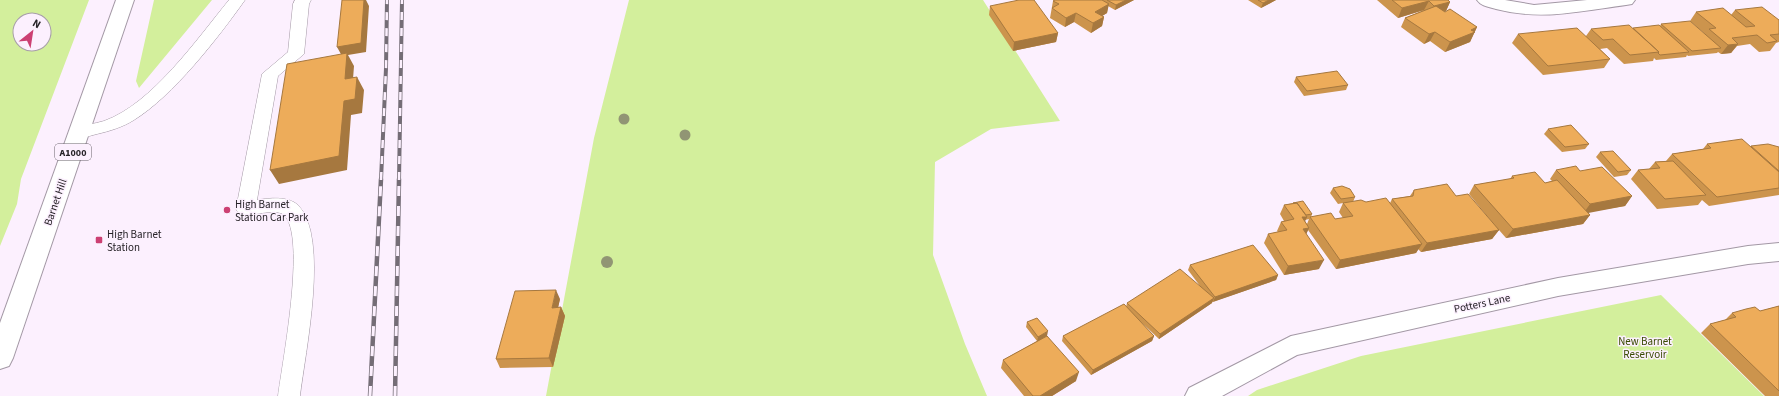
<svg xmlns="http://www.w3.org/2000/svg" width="1779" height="396" viewBox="0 0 1779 396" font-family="'Source Sans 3',sans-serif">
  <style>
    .green { fill: #d3ef9c; fill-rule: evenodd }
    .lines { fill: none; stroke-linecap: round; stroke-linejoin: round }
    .lane-casing { stroke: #a398a5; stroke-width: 1 }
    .street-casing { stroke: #a398a5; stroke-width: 2 }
    .primary-casing { stroke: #a398a5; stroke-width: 2 }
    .lane { fill: #fff; fill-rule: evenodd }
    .street { fill: #fff; fill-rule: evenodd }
    .primary { fill: #fff; fill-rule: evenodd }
    .rail-far1-casing { stroke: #746d76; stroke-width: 4 }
    .rail-casing { stroke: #746d76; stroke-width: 4.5 }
    .rail-far1 { stroke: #fcf0fe; stroke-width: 2.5; stroke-dasharray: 8; stroke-linecap: butt }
    .rail { stroke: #fcf0fe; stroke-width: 3; stroke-dasharray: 10; stroke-linecap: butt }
    .tree { fill: #919574 }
    .wall { fill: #cc944d; fill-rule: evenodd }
    .shaded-wall { fill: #a6783f }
    .building { fill: #edac5a; stroke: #a6783f }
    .poi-dot { fill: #cc4073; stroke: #fcf0fe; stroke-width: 1.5 }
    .labels { text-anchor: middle; stroke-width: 3; stroke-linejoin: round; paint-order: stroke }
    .shield { fill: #fcf0fe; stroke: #676068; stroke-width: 1 }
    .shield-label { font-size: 10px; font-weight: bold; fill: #272328 }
    .street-label { font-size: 11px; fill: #272328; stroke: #fcf0fe }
    .poi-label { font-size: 11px; fill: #272328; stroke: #fcf0fe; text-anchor: start }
    .park-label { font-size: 11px; fill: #3a4b03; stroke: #fcf0fe }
  </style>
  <rect width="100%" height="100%" fill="#fcf0fe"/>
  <path class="green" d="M0 0H89L21 179 17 204 0 246ZM20 20H44V44H20Z
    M154 0H212L139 88 136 81Z
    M629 0H983L1060 121 991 129 935 162 933 255 965 344 987 396H546L594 138Z
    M1661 295 1764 396H1248L1257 390 1361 356Z"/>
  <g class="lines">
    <g class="lane-casing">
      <path id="lane" d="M229 0H245C218 38 173 96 134 120 123 127 110 131 97 134 89 136 82 139 74 136L71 132 74 128C84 125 94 124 104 121 152 104 197 39 229 0Z
        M295 0H311L309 4 304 54 278 76 257 200C269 198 288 196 298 205 330 237 305 353 300 396H278C282 364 307 236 284 215 275 207 251 218 239 214L236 209 262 74 288 52 293 4Z"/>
    </g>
    <g class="street-casing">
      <path id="street" d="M1477 0H1505L1534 5 1587 0H1635L1632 4 1626 5C1580 11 1542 21 1496 9 1489 7 1481 6 1477 0Z
        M1779 243V261L1748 264 1558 296 1297 355 1222 396H1185L1189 388 1291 336 1558 278 1748 246Z"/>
    </g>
    <g class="primary-casing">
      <path id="primary" d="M116 0H134L13 358 9 366 0 369V323Z"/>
    </g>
    <use href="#lane" class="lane"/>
    <use href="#street" class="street"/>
    <use href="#primary" class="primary"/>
    <g class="rail-far1-casing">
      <path id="rail-far1" d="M381 180 386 68 387 0
        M399 180 402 0"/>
    </g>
    <g class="rail-casing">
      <path id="rail" d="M370 396 381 179
        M395 396 399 179"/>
    </g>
    <use href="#rail-far1" class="rail-far1"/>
    <use href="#rail" class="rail"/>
  </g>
  <g class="tree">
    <circle cx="624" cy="119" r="5.5"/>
    <circle cx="685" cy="135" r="5.5"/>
    <circle cx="607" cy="262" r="6"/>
  </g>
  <path class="wall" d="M1055 0H1134L1115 10 1108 6 1107 13 1102 16 1104 17 1102 26 1091 33 1074 22 1065 27 1050 18 1053 1Z
    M1248 0H1276L1261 8Z
    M1377 0H1448L1450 2 1446 11H1444L1477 27 1470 42 1445 52 1430 41 1424 44 1401 27 1405 18 1424 10 1398 18Z
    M990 6 1058 33 1056 42 1013 51 989 15Z
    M1735 10 1779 20V42L1776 43 1770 51 1759 52 1750 44 1737 46 1731 53 1721 54 1718 52 1717 53 1688 56 1687 55 1686 57 1656 60 1654 58 1653 61 1624 64 1607 48 1600 49 1610 59 1604 68 1543 75 1512 43 1518 34 1586 36 1591 29 1633 28 1660 26 1661 24 1705 34 1690 21 1696 12 1731 15Z
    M1296 77 1348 85 1346 90 1304 96 1294 82Z
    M1548 129 1589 144 1585 149 1562 152 1544 134Z
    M1707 144 1750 147 1751 146 1779 147V195L1709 206 1702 200 1698 205 1657 209 1631 179 1638 170 1649 169 1655 162 1666 161 1672 154 1703 149Z
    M1600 152 1631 170 1627 175 1614 177 1596 157Z
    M1556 170 1580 171 1632 196 1625 206 1588 212 1590 215 1583 224 1506 238 1499 230 1492 239 1421 252 1418 249 1416 253 1336 269 1308 230 1306 234 1319 269 1284 275 1264 243 1268 234 1278 232 1277 231 1281 222 1284 221 1280 214 1284 205 1293 203 1312 214 1311 217 1335 219 1343 218 1339 212 1343 203 1338 204 1330 193 1333 188 1355 197 1353 202 1390 203 1392 199 1410 196 1414 190 1456 196 1495 226 1469 194 1474 185 1510 179 1512 176 1545 183 1552 181 1550 179ZM1309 219 1307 224 1305 221V220Z
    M1190 265 1278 275 1276 280 1212 302V303L1159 339 1139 320 1154 336 1152 341 1091 375 1062 341 1063 336 1126 307 1127 303 1200 286 1188 270Z
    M560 299 558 307H561L565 316 553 367 500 368 496 359Z
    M1779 306V396H1765L1701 333 1710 324 1725 320 1732 313 1760 311Z
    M1027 322 1047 336 1076 381 1052 396H1024L1001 368 1003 360 1037 341 1026 327Z"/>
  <path class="shaded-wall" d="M364 0H366L369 6 366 52 348 55 354 66 352 92 345 79 342 56 337 47Z
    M1126 0H1134L1115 10 1116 5Z
    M1269 0H1276L1261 8 1263 3Z
    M1429 1 1424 10 1398 18 1402 8Z
    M1450 2 1446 11 1429 15 1434 6Z
    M1109 4 1107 13 1094 21 1095 12Z
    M1076 13 1074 22 1065 27 1066 18Z
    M1104 17 1102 26 1091 33 1093 23Z
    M1477 27 1470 42 1445 52 1450 42 1471 30Z
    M1435 32 1430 41 1424 44 1429 34Z
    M1058 33 1056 42 1013 51 1014 42Z
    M1738 44 1731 53 1721 54 1728 45Z
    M357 77 364 90 362 113 351 115 347 170 279 184 270 170 344 101Z
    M1632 196 1625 206 1583 214 1590 204Z
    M1590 215 1583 224 1506 238 1513 229Z
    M1302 217H1307L1303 226Z
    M1309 228 1305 237 1303 229Z
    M1499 230 1492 239 1421 252 1427 243Z
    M1422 244 1416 253 1336 269 1340 260Z
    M1324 260 1319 269 1284 275 1288 266Z
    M1278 275 1276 280 1213 302 1215 297Z
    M556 290 560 299 556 317 552 308Z
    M1214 298 1212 303 1159 339 1160 334Z
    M561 307 565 316 553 367 549 358Z
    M1048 331 1047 336 1037 342 1038 337Z
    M1154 336 1152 341 1091 375 1093 370Z
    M1079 372 1076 381 1052 396H1040Z"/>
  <path class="building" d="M342 0H364L361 43 337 47Z
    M1019 0H1034L1058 33 1014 42 990 6Z
    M1055 0H1102L1109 4 1095 12 1104 17 1093 23 1076 13 1066 18 1052 8 1059 4 1053 1Z
    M1107 0H1126L1116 5Z
    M1258 0H1269L1263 3Z
    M1392 0H1448L1450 2 1434 6 1429 1 1402 8Z
    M1436 6 1445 12 1450 9 1477 27 1471 30 1475 32 1450 42 1435 32 1429 34 1405 18Z
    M1762 7 1779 20V34L1770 35 1777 41 1767 43 1757 35 1732 38 1738 44 1728 45 1709 29 1716 28 1696 12 1723 8 1746 27 1755 26 1735 10Z
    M1690 21 1721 48 1692 51 1661 24Z
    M1629 25 1659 52 1630 55 1613 39 1603 40 1591 29Z
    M1659 25 1689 52 1660 55 1658 53 1659 52 1633 28Z
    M1577 28 1610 59 1548 66 1518 34Z
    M347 53 345 79 357 77 355 99 344 101 339 156 270 170 287 64Z
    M1337 71 1348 85 1307 91 1296 77Z
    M1571 125 1589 144 1565 147 1548 129Z
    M1742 139 1779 172V188L1717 197 1672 154 1711 148 1707 144Z
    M1768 144 1779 147V171L1751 146Z
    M1613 151 1631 170 1618 172 1600 152Z
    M1673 161 1706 195 1665 199 1638 170 1660 168 1655 162Z
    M1576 166 1580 171 1602 167 1632 196 1590 204 1556 170Z
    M1535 172 1545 183 1557 180 1590 215 1513 229 1474 185 1514 178 1512 176Z
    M1447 184 1456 196 1468 194 1499 230 1427 243 1392 199 1413 196 1414 190Z
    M1342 186 1350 189 1355 197 1341 199 1333 188Z
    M1386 198 1422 244 1340 260 1310 217 1331 213 1335 219 1353 216 1343 203 1361 200 1366 202Z
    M1303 201 1312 214 1306 215 1297 203H1293Z
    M1297 203 1307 217H1302L1309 228 1303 229 1324 260 1288 266 1268 234 1287 230 1281 222 1294 219 1284 205Z
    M1253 245 1278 275 1215 297 1190 265Z
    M1180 269 1214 298 1160 334 1127 303Z
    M556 290 552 308 561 307 549 358 496 359 515 291Z
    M1124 304 1154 336 1093 370 1063 336Z
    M1779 306V391L1710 324 1736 317 1732 313 1746 309 1755 307 1760 311Z
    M1037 318 1048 331 1038 337 1027 322Z
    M1047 336 1079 372 1040 396H1033L1003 360Z"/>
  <g class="poi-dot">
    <circle cx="227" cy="210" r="4"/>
    <rect x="95" y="236" width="8" height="8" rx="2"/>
  </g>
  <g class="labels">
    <rect class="shield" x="55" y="144" width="36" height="16" rx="3"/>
    <g class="shield-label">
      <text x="73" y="156">A1000</text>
    </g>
    <g class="street-label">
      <text transform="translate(55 202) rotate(-71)" y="4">Barnet Hill</text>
      <text transform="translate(1482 303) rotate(-12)" y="4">Potters Lane</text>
    </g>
    <g class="poi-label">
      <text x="235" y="208">High Barnet<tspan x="235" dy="13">Station Car Park</tspan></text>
      <text x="107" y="238">High Barnet<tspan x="107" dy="13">Station</tspan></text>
    </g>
    <g class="park-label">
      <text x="1645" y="345">New Barnet<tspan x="1645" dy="13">Reservoir</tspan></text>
    </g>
  </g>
  <g transform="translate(32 32) rotate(30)"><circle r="19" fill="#fcf0fe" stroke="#a79ea8"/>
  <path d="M0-3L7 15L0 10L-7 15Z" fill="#cc4073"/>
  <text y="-6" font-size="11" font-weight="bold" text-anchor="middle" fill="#272328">N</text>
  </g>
</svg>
